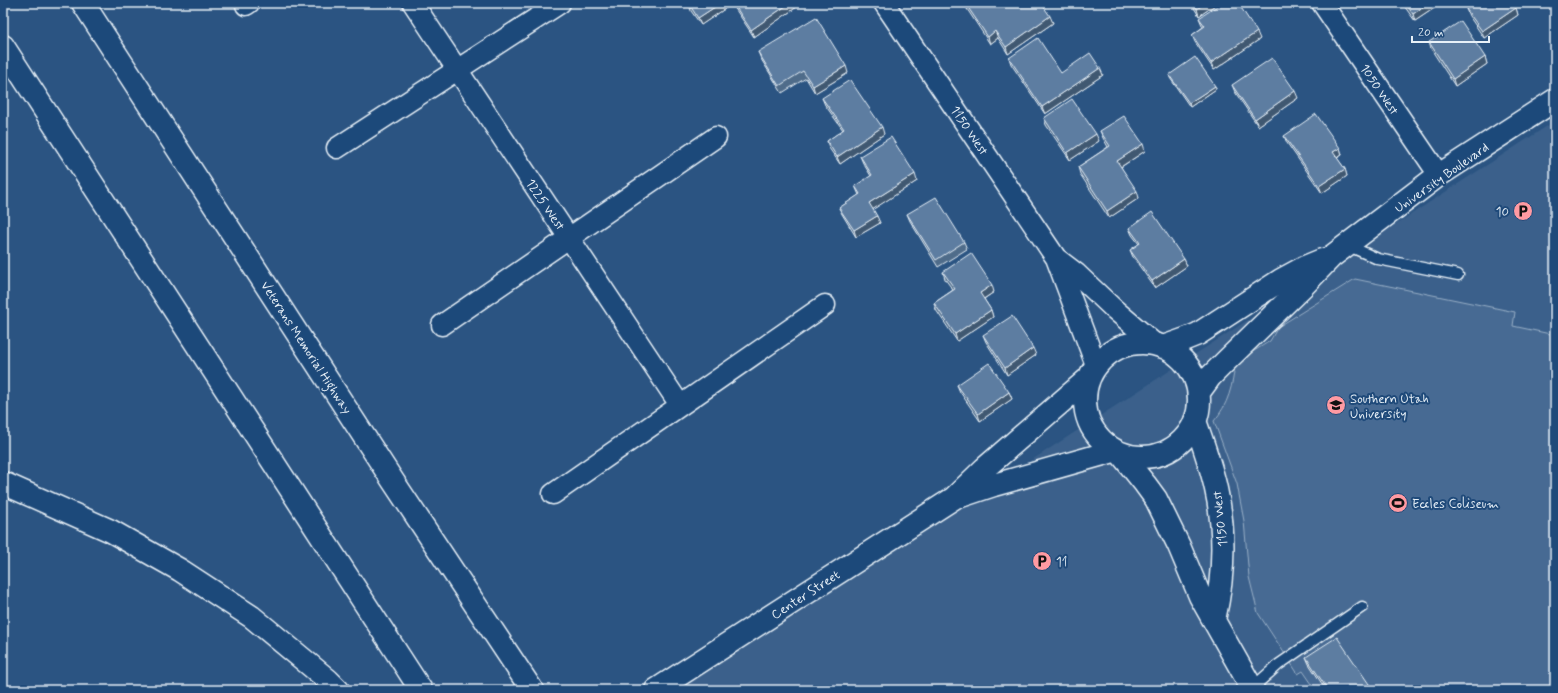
<svg xmlns="http://www.w3.org/2000/svg" width="1558" height="693" viewBox="0 0 1558 693" font-family="Mynerve,sans-serif">
  <style>
    .built { fill: #3a608b }
    .green { fill: #476b93; stroke: #98aec6 }
    .lines { fill: none; stroke-linecap: round; stroke-linejoin: round }
    .service-casing { stroke: #e8f1f8; stroke-width: 13 }
    .minor-casing { stroke: #e8f1f8; stroke-width: 23 }
    .tertiary-casing { stroke: #e8f1f8; stroke-width: 25 }
    .secondary-casing { stroke: #e8f1f8; stroke-width: 25 }
    .motorway-casing { stroke: #e8f1f8; stroke-width: 25 }
    .service { stroke: #1f4a7a; stroke-width: 10 }
    .minor { stroke: #1f4a7a; stroke-width: 20 }
    .tertiary { stroke: #1f4a7a; stroke-width: 22 }
    .secondary { stroke: #1f4a7a; stroke-width: 22 }
    .motorway { stroke: #1f4a7a; stroke-width: 22 }
    .wall { fill: #506c8a; stroke: #e8f1f8 }
    .shaded-wall { fill: #415871; stroke: #e8f1f8 }
    .building { fill: #5d7da1; stroke: #e8f1f8 }
    .labels { text-anchor: middle; stroke-width: 4; stroke-linejoin: round; paint-order: stroke }
    .street-label { font-size: 13px; fill: #e8f1f8; stroke: #1f4a7a }
    .poi-label { font-size: 13px; fill: #e8f1f8; stroke: #1f4a7a; text-anchor: start }
  </style>
  <rect width="100%" height="100%" fill="#2b5482"/>
  <filter id="ink" filterUnits="userSpaceOnUse"><feTurbulence type="fractalNoise" baseFrequency=".025" numOctaves="2"/><feDisplacementMap in="SourceGraphic" scale="8" xChannelSelector="R" yChannelSelector="G"/><feConvolveMatrix kernelMatrix="1 2 1 2 8 2 1 2 1" color-interpolation-filters="sRGB"/></filter>
  <g filter="url(#ink)">
    <path class="built" d="M1555 121V690H677Z"/>
    <path class="green" d="M1355 279 1515 312 1513 326 1555 335V690H1316L1303 671 1298 674 1258 613 1249 577 1244 521 1237 484 1214 421C1228 405 1233 385 1235 363L1270 341 1278 327Z"/>
    <g class="lines">
      <g class="service-casing">
        <path id="service" d="M1347 245 1378 259 1458 275
          M1252 688 1278 665 1362 607"/>
      </g>
      <g class="minor-casing">
        <path id="minor" d="M413 3 680 405
          M884 3 1056 258 1096 365
          M1322 3 1439 175
          M246 5 249 3
          M337 148 560 3
          M1056 258 1077 274 1114 309 1155 344
          M442 325 716 137
          M553 494 825 305"/>
      </g>
      <g class="tertiary-casing">
        <path id="tertiary" d="M1195 421C1203 444 1211 466 1216 489 1226 533 1224 576 1214 620
          M1121 454 1145 484 1156 499 1179 546 1200 596 1253 690"/>
      </g>
      <g class="secondary-casing">
        <path id="secondary" d="M1085 400a57 57 0 1 1 114 0a57 57 0 1 1-114 0Z
          M1163 347 1183 340 1198 334 1281 280 1305 267 1322 260
          M1199 392 1210 377 1226 361 1303 286 1331 257 1439 175 1555 100
          M961 496 994 485 1114 451
          M656 690 954 498 985 468 1089 378"/>
      </g>
      <g class="motorway-casing">
        <path id="motorway" d="M83 3 393 481 532 690
          M3 46 421 690
          M3 483 111 531 180 570 252 617 328 680 338 690"/>
      </g>
      <use href="#service" class="service"/>
      <use href="#minor" class="minor"/>
      <use href="#tertiary" class="tertiary"/>
      <use href="#secondary" class="secondary"/>
      <use href="#motorway" class="motorway"/>
    </g>
    <path class="wall" d="M690 3H801V4L754 37 732 4 701 25 691 11 689 4Z
      M965 3H1041L1053 23 1008 54 998 38 990 44 967 9Z
      M1191 3H1218L1199 16Z
      M1402 3H1442L1415 21Z
      M1516 8 1518 15 1484 38 1469 16 1466 9Z
      M1199 18 1260 39 1214 70 1195 42 1192 35 1203 27 1202 25Z
      M1429 42 1485 57 1487 64 1455 86 1431 49Z
      M758 52 848 73 815 93 806 78 782 93 761 59Z
      M1009 58 1061 73 1103 75 1045 114 1011 64Z
      M1169 75 1215 86 1216 89 1190 107 1170 78Z
      M1232 85 1298 98 1258 126 1235 92Z
      M822 98 884 134 840 164 829 148 827 141 843 130 825 105Z
      M1044 118 1099 141 1070 160 1046 125Z
      M1100 131 1145 151 1121 167 1139 198 1109 218 1080 174 1078 167 1108 147 1103 138Z
      M1284 136 1340 148 1342 155 1337 158 1345 169 1347 176 1322 193 1287 143Z
      M860 156 917 181 873 209 880 223 856 237 842 214 839 208 859 195 855 186 871 176 863 163Z
      M907 214 964 242 967 249 938 267 910 221Z
      M1129 228 1184 259 1187 266 1155 288 1133 257 1130 250 1139 244 1132 235Z
      M943 272 994 292 984 299 991 310 993 317 957 341 936 310 934 303 953 290 945 279Z
      M983 335 1036 355 1007 375 986 342Z
      M957 385 1009 392 1012 399 980 421 960 392Z
      M1306 657 1373 690H1326L1309 664Z"/>
    <path class="shaded-wall" d="M721 3H732V4L701 25 698 18Z
      M790 3H801V4L754 37 751 30Z
      M1205 3H1218L1199 16 1197 9Z
      M1429 3H1442L1415 21 1413 14Z
      M1516 8 1518 15 1484 38 1482 31Z
      M1050 16 1053 23 1008 54 1006 47Z
      M995 31 998 38 990 44 988 37Z
      M1257 32 1260 39 1214 70 1211 63Z
      M1485 57 1487 64 1455 86 1453 79Z
      M846 66 848 73 815 93 813 86Z
      M1100 68 1103 75 1045 114 1042 107Z
      M1215 86 1216 89 1190 107 1189 103Z
      M1295 91 1298 98 1258 126 1255 119Z
      M882 127 884 134 840 164 837 157Z
      M1096 134 1099 141 1070 160 1067 153Z
      M1143 144 1145 151 1119 168 1117 161Z
      M1340 148 1342 155 1335 159 1333 152Z
      M1345 169 1347 176 1322 193 1319 186Z
      M915 174 917 181 872 210 869 203Z
      M1137 191 1139 198 1109 218 1107 211Z
      M877 216 880 223 856 237 854 230Z
      M1184 259 1187 266 1155 288 1152 281Z
      M992 285 994 292 982 300 980 293Z
      M991 310 993 317 957 341 955 334Z
      M1033 348 1036 355 1007 375 1005 368Z
      M1009 392 1012 399 980 421 978 414Z"/>
    <path class="building" d="M690 3H721L698 18 689 4Z
      M733 3H790L751 30Z
      M965 3H1041L1050 16 1006 47 995 31 988 37Z
      M1193 3H1205L1197 9Z
      M1222 3H1238L1257 32 1211 63 1192 35 1205 26 1199 18Z
      M1405 3H1429L1413 14Z
      M1475 3H1512L1516 8 1482 31 1466 9Z
      M816 17 846 66 813 86 803 71 779 86 758 52Z
      M1461 21 1485 57 1453 79 1429 42Z
      M1038 38 1061 73 1090 53 1100 68 1042 107 1009 58Z
      M1195 57 1215 86 1189 103 1169 75Z
      M1272 58 1295 91 1255 119 1232 85Z
      M850 80 882 127 837 157 827 141 844 129 822 98Z
      M1072 99 1096 134 1067 153 1044 118Z
      M1316 114 1340 148 1333 152 1345 169 1319 186 1284 136Z
      M1124 116 1143 144 1117 161 1137 191 1107 211 1078 167 1110 146 1100 131Z
      M891 137 915 174 869 203 877 216 854 230 839 208 860 194 855 186 872 175 860 156Z
      M936 197 964 242 936 260 907 214Z
      M1152 212 1184 259 1152 281 1130 250 1140 243 1129 228Z
      M971 253 992 285 980 293 991 310 955 334 934 303 955 289 943 272Z
      M1012 316 1033 348 1005 368 983 335Z
      M989 363 1009 392 978 414 957 385Z
      M1337 637 1373 690H1328L1306 657Z"/>
  </g>
  <defs>
    <g id="parking-disc" transform="scale(1)"><circle r="9.5" fill="#ff9aa2" stroke="#1f4a7a"/><path d="M-3.5-5.5H1a3.5 3.5 0 0 1 0 7H-1V5.5H-3.5ZM-1-3.4V-.6H.8a1.4 1.4 0 0 0 0-2.8Z" fill="#111"/></g>
    <g id="university-disc" transform="scale(1)"><circle r="9.5" fill="#ff9aa2" stroke="#1f4a7a"/><path d="M0-5L7-2L0 1L-7-2ZM-4 1L0 2.5L4 1V4Q0 6-4 4Z" fill="#111"/></g>
    <g id="stadium-disc" transform="scale(1)"><circle r="9.5" fill="#ff9aa2" stroke="#1f4a7a"/><path d="M0-5a6.5 5 0 1 0 0 10a6.5 5 0 1 0 0-10ZM-3.5-1.8h7v3.6h-7Z" fill="#111"/></g>
  </defs>
  <g fill-rule="evenodd">
    <use href="#parking-disc" x="1523" y="211"/>
    <use href="#university-disc" x="1336" y="405"/>
    <use href="#stadium-disc" x="1398" y="503"/>
    <use href="#parking-disc" x="1042" y="561"/>
  </g>
  <g class="labels">
    <g class="street-label">
      <text transform="translate(1380 89) rotate(56)" y="5">1050 West</text>
      <text transform="translate(970 130) rotate(56)" y="5">1150 West</text>
      <text transform="translate(1441 177) rotate(-35)" y="5">University Boulevard</text>
      <text transform="translate(546 204) rotate(56)" y="5">1225 West</text>
      <text transform="translate(307 347) rotate(57)" y="5">Veterans Memorial Highway</text>
      <text transform="translate(1219 519) rotate(-96)" y="5">1150 West</text>
      <text transform="translate(805 594) rotate(-33)" y="5">Center Street</text>
    </g>
    <g class="poi-label">
      <text x="1509" y="216" text-anchor="end">10</text>
      <text x="1350" y="403">Southern Utah<tspan x="1350" dy="15">University</tspan></text>
      <text x="1412" y="508">Eccles Coliseum</text>
      <text x="1056" y="566">11</text>
    </g>
  </g>
  <rect width="1558" height="693" fill="none" stroke="#1f4a7a" stroke-width="16"/>
  <rect x="8" y="8" width="1542" height="677" fill="none" stroke="#e8f1f8" stroke-width="1.5" filter="url(#ink)"/>
  <path d="M1412 36v6h77v-6" fill="none" stroke="#e8f1f8" stroke-width="2"/>
  <text x="1418" y="36" font-size="12" fill="#e8f1f8" stroke="#1f4a7a" stroke-width="3" paint-order="stroke">20 m</text>
</svg>
